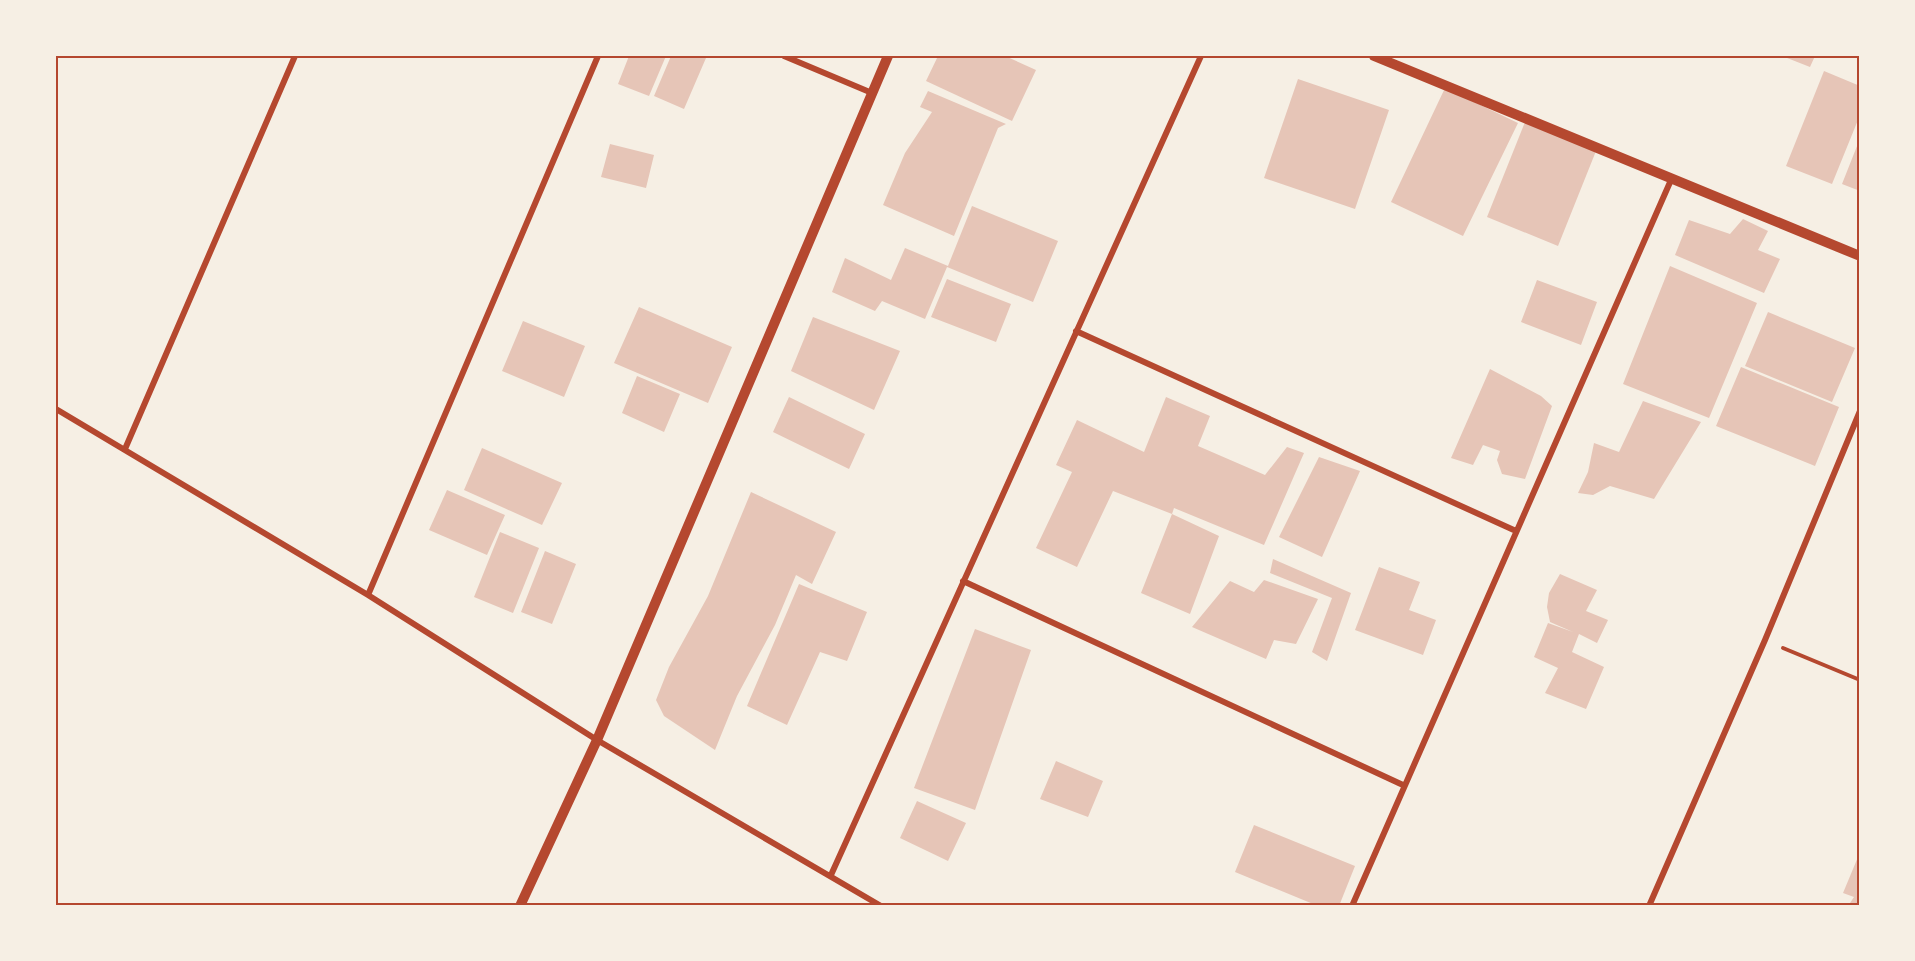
<svg xmlns="http://www.w3.org/2000/svg" width="1915" height="961" viewBox="0 0 1915 961" font-family="'Exo 2',sans-serif">
  <style>
    .building { fill: #e6c5b7 }
    .lines { fill: none; stroke-linecap: round; stroke-linejoin: round }
    .path { stroke: #b5482f; stroke-width: 4 }
    .minor { stroke: #b5482f; stroke-width: 6 }
    .tertiary { stroke: #b5482f; stroke-width: 10 }
    .neatline { fill: none; stroke: #b5482f; stroke-width: 2 }
  </style>
  <rect width="100%" height="100%" fill="#f6efe4"/>
  <path class="building" d="M 629,56 L 666,56 L 649,96 L 618,84 Z
    M 671,56 L 706,58 L 684,109 L 654,96 Z
    M 938,56 L 1005,56 L 1036,70 L 1012,121 L 926,81 Z
    M 1782,56 L 1815,56 L 1810,67 Z
    M 1824,71 L 1860,86 L 1860,115 L 1832,184 L 1786,166 Z
    M 1298,79 L 1389,110 L 1355,209 L 1264,178 Z
    M 1445,88 L 1518,123 L 1463,236 L 1391,202 Z
    M 928,91 L 1006,124 L 998,128 L 954,236 L 883,205 L 905,153 L 932,112 L 920,107 Z
    M 1525,122 L 1596,151 L 1558,246 L 1487,217 Z
    M 1859,141 L 1860,141 L 1860,191 L 1842,184 Z
    M 610,144 L 654,155 L 646,188 L 601,177 Z
    M 972,206 L 1058,241 L 1033,302 L 947,267 L 925,319 L 882,301 L 875,311 L 832,292 L 845,258 L 891,280 L 905,248 L 948,266 Z
    M 1743,219 L 1768,231 L 1758,250 L 1780,259 L 1764,293 L 1675,255 L 1689,220 L 1730,234 Z
    M 1670,266 L 1757,303 L 1709,418 L 1623,384 Z
    M 947,279 L 1011,304 L 996,342 L 931,317 Z
    M 1537,280 L 1597,302 L 1581,345 L 1521,322 Z
    M 639,307 L 732,347 L 708,403 L 614,363 Z
    M 1768,312 L 1855,348 L 1832,402 L 1745,366 Z
    M 813,317 L 900,351 L 874,410 L 791,371 Z
    M 523,321 L 585,346 L 564,397 L 502,371 Z
    M 1741,367 L 1839,407 L 1815,466 L 1716,426 Z
    M 1490,369 L 1541,396 L 1552,406 L 1525,479 L 1502,474 L 1497,460 L 1500,451 L 1483,445 L 1473,465 L 1451,458 Z
    M 637,376 L 680,394 L 664,432 L 622,413 Z
    M 789,397 L 865,434 L 849,469 L 773,432 Z
    M 1166,397 L 1210,416 L 1198,446 L 1265,475 L 1287,447 L 1304,453 L 1264,545 L 1174,508 L 1172,514 L 1219,536 L 1190,614 L 1141,593 L 1172,514 L 1113,491 L 1077,567 L 1036,548 L 1072,472 L 1056,465 L 1077,420 L 1144,452 Z
    M 1643,401 L 1701,422 L 1654,499 L 1610,486 L 1593,495 L 1578,493 L 1588,472 L 1594,443 L 1619,452 Z
    M 482,448 L 562,483 L 542,525 L 464,490 Z
    M 1319,457 L 1360,471 L 1322,557 L 1279,537 Z
    M 447,490 L 505,515 L 487,555 L 429,530 Z
    M 751,492 L 836,532 L 812,584 L 796,575 L 775,625 L 737,696 L 715,750 L 664,716 L 656,700 L 669,667 L 708,596 Z
    M 500,532 L 539,548 L 513,613 L 474,597 Z
    M 545,551 L 576,564 L 552,624 L 521,612 Z
    M 1273,559 L 1351,593 L 1327,661 L 1312,652 L 1332,598 L 1270,573 Z
    M 1379,567 L 1420,582 L 1409,610 L 1436,620 L 1423,655 L 1355,630 Z
    M 1560,574 L 1597,590 L 1586,611 L 1608,620 L 1597,643 L 1579,634 L 1572,652 L 1604,667 L 1586,709 L 1545,693 L 1558,668 L 1534,657 L 1548,623 L 1573,632 L 1550,622 L 1547,607 L 1549,593 Z
    M 1264,580 L 1318,599 L 1296,644 L 1274,640 L 1266,659 L 1192,627 L 1230,581 L 1254,592 Z
    M 799,584 L 867,612 L 847,661 L 820,652 L 787,725 L 747,706 Z
    M 975,629 L 1031,650 L 975,810 L 914,788 Z
    M 1056,761 L 1103,781 L 1088,817 L 1040,799 Z
    M 917,801 L 966,823 L 948,861 L 900,838 Z
    M 1254,825 L 1355,866 L 1339,906 L 1318,906 L 1235,872 Z
    M 1858,857 L 1860,906 L 1848,906 L 1854,897 L 1843,893 Z"/>
  <g class="lines">
    <path class="path" d="M 1783,648 L 1860,680"/>
    <path class="minor" d="M 784,56 L 872,93
      M 1076,331 L 1516,531
      M 56,409 L 368,595 L 597,740 L 881,906
      M 125,449 L 295,56
      M 963,581 L 1403,785
      M 368,595 L 598,56
      M 831,875 L 1201,56
      M 1352,906 L 1671,180
      M 1649,906 L 1765,640 L 1860,411"/>
    <path class="tertiary" d="M 1374,56 L 1860,256
      M 520,906 L 597,740 L 888,56"/>
  </g>
  <rect width="1915" height="961" fill="none" stroke="#f6efe4" stroke-width="114"/>
  <rect x="57" y="57" width="1801" height="847" class="neatline"/>
</svg>
